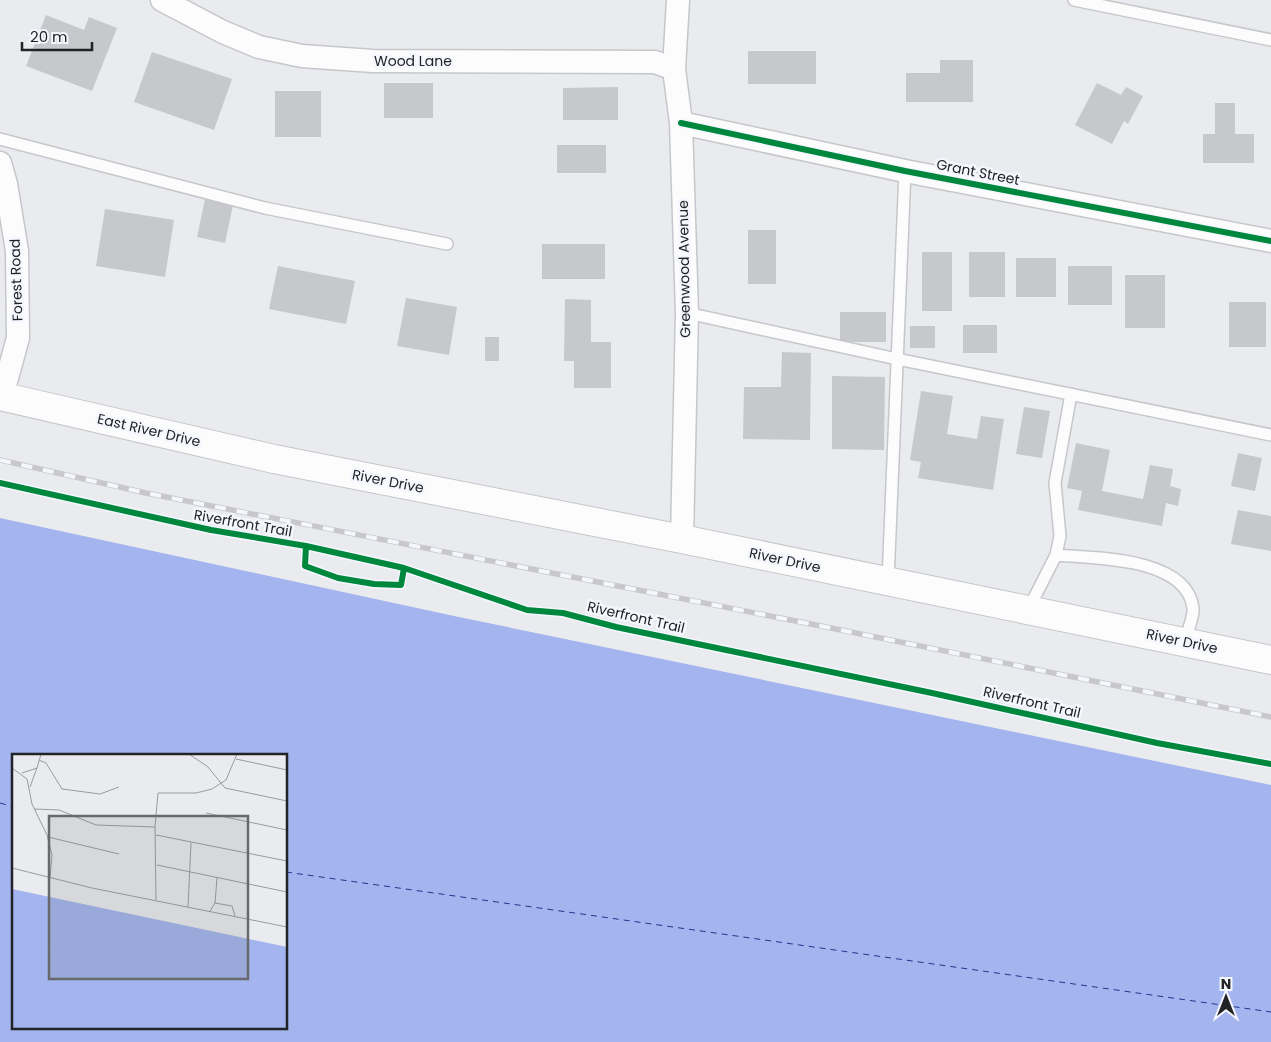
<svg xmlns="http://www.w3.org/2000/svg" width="1271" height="1042" viewBox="0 0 1271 1042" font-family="Poppins,sans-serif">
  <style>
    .water { fill: #a3b4ee; fill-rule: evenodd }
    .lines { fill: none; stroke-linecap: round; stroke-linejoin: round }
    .ferry { stroke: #25338d; stroke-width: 1; stroke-dasharray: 6 5; stroke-linecap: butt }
    .building { fill: #c7c8cc }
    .lane-casing { stroke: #c6c7ca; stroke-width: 14 }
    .street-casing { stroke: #c6c7ca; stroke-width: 25 }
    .primary-casing { stroke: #c6c7ca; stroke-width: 30 }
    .lane { stroke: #fcfcfd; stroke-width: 11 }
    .street { stroke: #fcfcfd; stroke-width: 22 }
    .primary { stroke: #fcfcfd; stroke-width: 28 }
    .rail-casing { stroke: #c8c8ca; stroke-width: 5.5 }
    .rail { stroke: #f5f7fe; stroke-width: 4; stroke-dasharray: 11; stroke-linecap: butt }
    .cycleway-casing { stroke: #f5f7fe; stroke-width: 9 }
    .cycleway { stroke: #00873e; stroke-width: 6 }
    .labels { text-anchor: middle; stroke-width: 5; stroke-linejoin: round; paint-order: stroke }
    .street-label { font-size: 14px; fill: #222326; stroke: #f5f7fe }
    .inset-river { fill: none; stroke: #a3b4ee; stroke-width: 2.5 }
    .inset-road { fill: none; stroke: #9a9b9f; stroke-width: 1 }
    .view { fill: #68696c; fill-opacity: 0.15; stroke: #68696c; stroke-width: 2.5 }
    .inset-edge { fill: none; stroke: #222326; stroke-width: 2.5 }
  </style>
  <rect width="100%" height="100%" fill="#eaebef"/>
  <path class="water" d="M 0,518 L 454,616 L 1271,785 L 1271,1042 L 0,1042 ZM 14,756 L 286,756 L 286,1028 L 14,1028 Z"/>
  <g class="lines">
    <path class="ferry" d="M 0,803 L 14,807
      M 286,872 L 1271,1012"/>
  </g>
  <path class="building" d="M 46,15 L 84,30 L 89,17 L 117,28 L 92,91 L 26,66 Z
    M 748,51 L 816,51 L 816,84 L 748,84 Z
    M 152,52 L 232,79 L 214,130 L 134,102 Z
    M 940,60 L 973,60 L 973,102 L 906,102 L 906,73 L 940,73 Z
    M 384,83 L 433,83 L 433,118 L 384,118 Z
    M 1097,83 L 1121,95 L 1126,87 L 1143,96 L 1128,124 L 1124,121 L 1112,144 L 1075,125 Z
    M 618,87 L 618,120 L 563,120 L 563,88 Z
    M 275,91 L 321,91 L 321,137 L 275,137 Z
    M 1215,103 L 1235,103 L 1235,134 L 1254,134 L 1254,163 L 1203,163 L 1203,134 L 1215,134 Z
    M 557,145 L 606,145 L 606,173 L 557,173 Z
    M 205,199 L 233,205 L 225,243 L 197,237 Z
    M 105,209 L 174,220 L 165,277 L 96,266 Z
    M 748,230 L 776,230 L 776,284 L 748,284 Z
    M 542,244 L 605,244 L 605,279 L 542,279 Z
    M 922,252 L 952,252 L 952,311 L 922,311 Z
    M 969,252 L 1005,252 L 1005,297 L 969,297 Z
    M 1016,258 L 1056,258 L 1056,297 L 1016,297 Z
    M 278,266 L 355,281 L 346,324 L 269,309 Z
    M 1068,266 L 1112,266 L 1112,305 L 1068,305 Z
    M 1125,275 L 1165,275 L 1165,328 L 1125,328 Z
    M 406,298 L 457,307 L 449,355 L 397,346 Z
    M 565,299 L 591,300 L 591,342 L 611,342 L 611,388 L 574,388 L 574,361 L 564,361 Z
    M 1229,302 L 1266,302 L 1266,347 L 1229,347 Z
    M 840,312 L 886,312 L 886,342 L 840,342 Z
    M 963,325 L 997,325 L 997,353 L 963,353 Z
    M 910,326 L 935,326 L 935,348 L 910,348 Z
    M 485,337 L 499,337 L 499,361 L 485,361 Z
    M 782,352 L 811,353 L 810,440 L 743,439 L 744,387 L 781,387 Z
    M 832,376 L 885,377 L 884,450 L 832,449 Z
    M 921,391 L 953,396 L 947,434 L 977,439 L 981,416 L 1004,419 L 993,490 L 918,478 L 921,462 L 910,460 Z
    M 1024,407 L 1050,411 L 1042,458 L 1016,454 Z
    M 1076,443 L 1110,450 L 1102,491 L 1143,499 L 1150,465 L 1173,469 L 1170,486 L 1181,489 L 1178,506 L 1166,503 L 1162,526 L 1078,510 L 1082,491 L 1067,488 Z
    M 1238,453 L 1262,458 L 1255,491 L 1231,486 Z
    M 1238,510 L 1271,516 L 1271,551 L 1231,544 Z"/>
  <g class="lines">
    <defs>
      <path id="lane" d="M 1074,0 L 1271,40
        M 0,139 L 265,208 L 447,244
        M 687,313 L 897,359 L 1271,435
        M 1056,555 C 1094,558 1187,557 1193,608 C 1194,616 1187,634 1184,642
        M 888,581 L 905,171
        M 1028,610 L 1056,555 L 1060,536 L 1055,483 L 1071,394"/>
      <path id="street" d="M 162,0 L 223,32 L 259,47 L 302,56 L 373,61 L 655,62 L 674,69
        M 678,0 L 674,69 L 681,123 L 687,313 L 682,539
        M 681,123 L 905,171 L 1271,241
        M 0,163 L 6,184 L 17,251 L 18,338 L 2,396"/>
      <path id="primary" d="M 0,396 L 274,459 L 682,539 L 1271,660"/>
    </defs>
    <use href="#lane" class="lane-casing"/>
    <use href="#street" class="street-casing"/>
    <use href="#primary" class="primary-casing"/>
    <use href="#lane" class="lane"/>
    <use href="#street" class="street"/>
    <use href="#primary" class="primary"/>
    <defs>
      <path id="rail" d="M 0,460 L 146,493 L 836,629 L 1271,717"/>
    </defs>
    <use href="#rail" class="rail-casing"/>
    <use href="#rail" class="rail"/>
    <defs>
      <path id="cycleway" d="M 681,123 L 905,171 L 1271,241
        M 0,483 L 211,530 L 306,546 L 404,568 L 527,610 L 563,613 L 616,627 L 932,693 L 1157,743 L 1271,764
        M 306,546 L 305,566 L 338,578 L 374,584 L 401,585 L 404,568"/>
    </defs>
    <use href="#cycleway" class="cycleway-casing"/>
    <use href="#cycleway" class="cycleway"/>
  </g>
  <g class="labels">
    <g class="street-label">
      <text x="413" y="66">Wood Lane</text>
      <text transform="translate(978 172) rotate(11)" y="5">Grant Street</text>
      <text transform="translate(684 269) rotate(-91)" y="5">Greenwood Avenue</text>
      <text transform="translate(16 280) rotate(-92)" y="5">Forest Road</text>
      <text transform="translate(149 430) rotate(13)" y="5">East River Drive</text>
      <text transform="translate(388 481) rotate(11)" y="5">River Drive</text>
      <text transform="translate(243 523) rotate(10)" y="5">Riverfront Trail</text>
      <text transform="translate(785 560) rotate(12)" y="5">River Drive</text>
      <text transform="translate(636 617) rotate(13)" y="5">Riverfront Trail</text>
      <text transform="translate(1182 641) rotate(12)" y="5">River Drive</text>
      <text transform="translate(1032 702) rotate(13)" y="5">Riverfront Trail</text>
    </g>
  </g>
  <g transform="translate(12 754)">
    <rect width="275" height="275" fill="#eaebef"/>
    <path d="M 0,135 L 275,193 L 275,275 L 0,275 Z" fill="#a3b4ee"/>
    <path class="inset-river" d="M 0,178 L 73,197 L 275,226M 0,266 L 30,275"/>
    <path class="inset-road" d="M 177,0 L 196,13 L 213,34 L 275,47M 224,5 L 275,16M 27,6 L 34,9 L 50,35 L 88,40 L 107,33M 0,14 L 15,25 L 20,50 L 35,81 L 40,101 L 38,124M 10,19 L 25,14 L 29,0M 18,33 L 25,14M 22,55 L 47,56 L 84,71 L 143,73M 194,59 L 275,76M 144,81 L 275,107M 36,83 L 107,100M 145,111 L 275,138M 0,114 L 80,134 L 275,173M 144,146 L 143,73 L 146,39 L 184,39 L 200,35 L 214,26 L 225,0M 203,149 L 220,152 L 223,162M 176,153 L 179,89M 198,157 L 203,149 L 205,124"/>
    <path class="view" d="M 37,62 L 236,62 L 236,225 L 37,225 Z"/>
    <rect width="275" height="275" class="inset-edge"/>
  </g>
  <g transform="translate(1226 997)" stroke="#f5f7fe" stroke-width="4" paint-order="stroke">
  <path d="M0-4L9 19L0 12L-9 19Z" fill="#222326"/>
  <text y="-8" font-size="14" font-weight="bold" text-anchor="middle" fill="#222326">N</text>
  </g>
  <path d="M22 42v8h70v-8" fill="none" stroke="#222326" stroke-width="2.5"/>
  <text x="30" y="42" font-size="15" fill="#222326" stroke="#f5f7fe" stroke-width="4" paint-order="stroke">20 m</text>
</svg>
